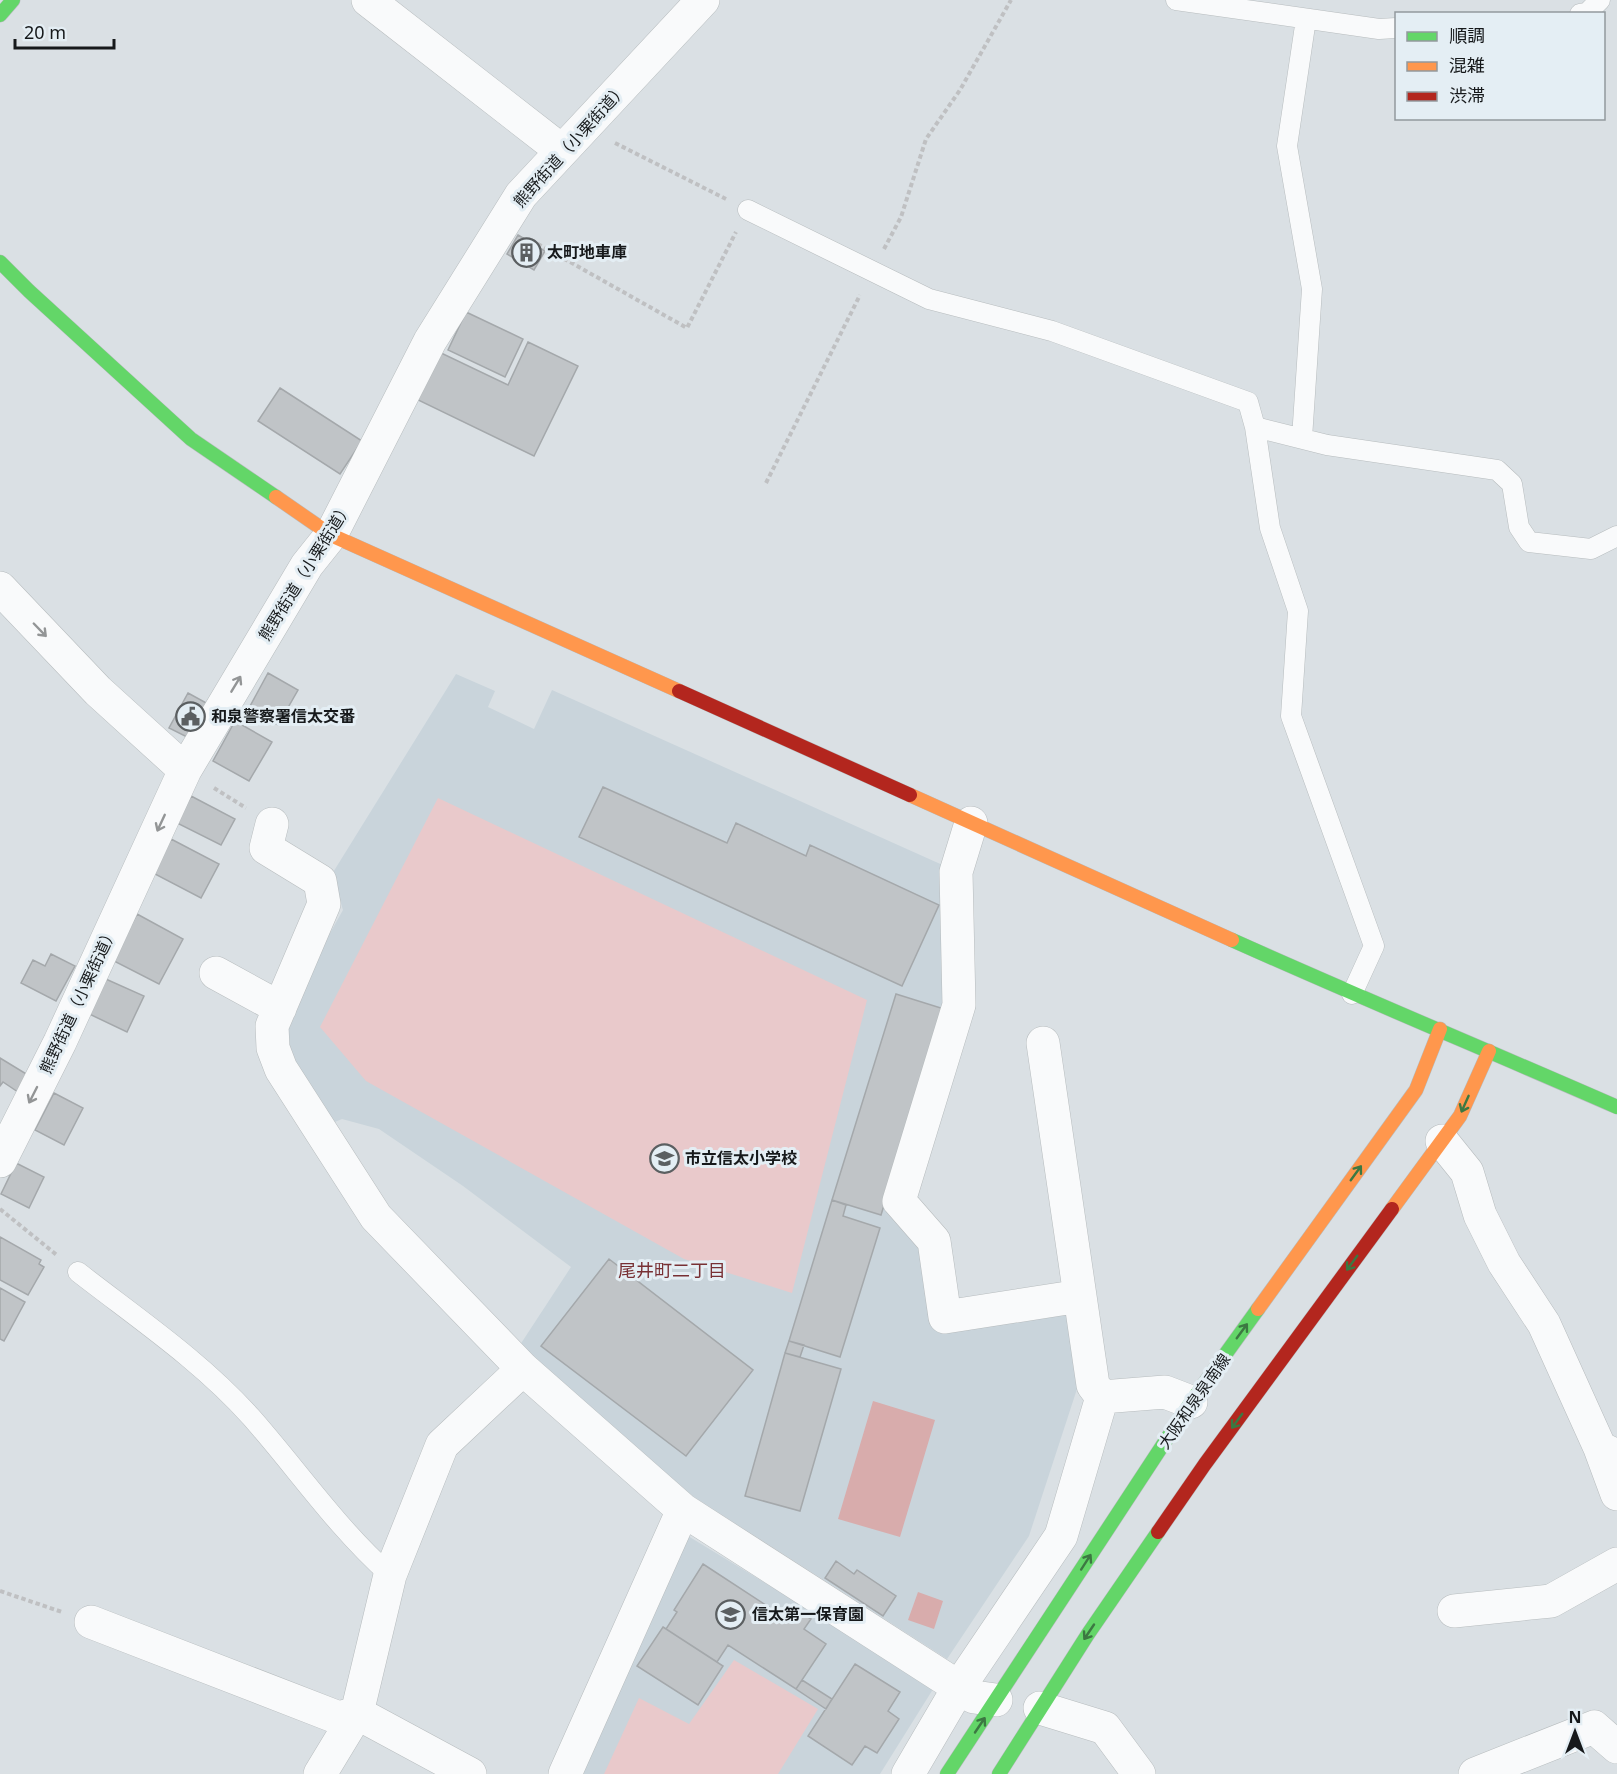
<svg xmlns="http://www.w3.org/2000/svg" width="1617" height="1774" viewBox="0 0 1617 1774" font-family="'Noto Sans','Noto Sans JP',sans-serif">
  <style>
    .built { fill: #c9d4db }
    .green { fill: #e9c9cb }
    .water { fill: #d8acac }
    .building { fill: #c0c4c7; stroke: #a4a8ab; stroke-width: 1.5 }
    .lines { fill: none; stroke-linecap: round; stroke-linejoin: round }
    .lane-casing { stroke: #b7bcbe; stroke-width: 21 }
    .street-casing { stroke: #b7bcbe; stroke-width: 34 }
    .fast-casing { stroke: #b7bcbe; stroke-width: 15 }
    .slow-casing { stroke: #b7bcbe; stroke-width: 15 }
    .jam-casing { stroke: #b7bcbe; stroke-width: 15 }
    .path { stroke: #bfc0c2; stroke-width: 4; stroke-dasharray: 4.5 3; stroke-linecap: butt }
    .lane { stroke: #f9fafb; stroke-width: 20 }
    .street { stroke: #f9fafb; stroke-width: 33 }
    .fast { stroke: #63d668; stroke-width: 14 }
    .slow { stroke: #ff974d; stroke-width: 14 }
    .jam { stroke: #b3261e; stroke-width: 14 }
    .oneway { stroke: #939596 }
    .oneway2 { stroke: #3c7842 }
    .labels { text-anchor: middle; stroke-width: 6; stroke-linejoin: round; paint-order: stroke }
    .street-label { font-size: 16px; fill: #16191b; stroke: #e4eef4 }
    .poi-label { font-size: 16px; font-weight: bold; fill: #16191b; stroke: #e4eef4; text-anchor: start }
    .neighbourhood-label { font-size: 18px; fill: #783034; stroke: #e4eef4 }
  </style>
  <rect width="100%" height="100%" fill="#dae0e4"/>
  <path class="built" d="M 456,674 L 495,691 L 488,707 L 534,729 L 552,690 L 947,867 L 951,1003 L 893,1205 L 926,1248 L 939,1325 L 1070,1306 L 1077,1389 L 1029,1536 L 947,1659 L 694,1497 L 518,1348 L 571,1267 L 463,1186 L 379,1129 L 342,1119 L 330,1124 L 287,1058 L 285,1028 L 293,999 L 343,910 L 332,874 Z
    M 688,1536 L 935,1686 L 880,1774 L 577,1774 Z"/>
  <path class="green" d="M 438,798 L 867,1000 L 792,1293 L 684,1259 L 366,1081 L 320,1027 Z
    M 734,1660 L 818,1709 L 778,1774 L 604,1774 L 639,1698 L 689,1724 Z"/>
  <path class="water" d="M 873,1401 L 935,1420 L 900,1537 L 838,1519 Z
    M 918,1592 L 943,1601 L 934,1629 L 908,1620 Z"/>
  <path class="building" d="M 518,235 L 545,251 L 534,270 L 507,254 Z
    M 466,312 L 523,339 L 505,377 L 448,350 Z
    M 528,342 L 578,366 L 534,456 L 414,398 L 437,351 L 508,385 Z
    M 280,388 L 362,441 L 340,474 L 258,421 Z
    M 268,673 L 298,690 L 278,725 L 249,708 Z
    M 188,693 L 210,705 L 191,739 L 169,728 Z
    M 235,721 L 272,742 L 249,781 L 213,761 Z
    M 603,787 L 727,843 L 736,823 L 806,856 L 810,845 L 939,905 L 902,986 L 579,837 Z
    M 191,796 L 235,819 L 221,845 L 177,823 Z
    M 171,839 L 219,864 L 201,898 L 153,873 Z
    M 137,914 L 183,939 L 159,984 L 112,960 Z
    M 51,954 L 75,966 L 56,1001 L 21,983 L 33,960 L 45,966 Z
    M 99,976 L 144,996 L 127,1032 L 83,1011 Z
    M 896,994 L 944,1009 L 881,1215 L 832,1200 Z
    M 0,1058 L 28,1075 L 18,1092 L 3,1082 L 0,1086 Z
    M 54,1093 L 83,1108 L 64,1145 L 35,1130 Z
    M 16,1163 L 44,1177 L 29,1208 L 1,1194 Z
    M 832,1200 L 846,1205 L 843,1216 L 880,1228 L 840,1357 L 789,1341 Z
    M 0,1237 L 41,1260 L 39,1264 L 44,1267 L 28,1295 L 0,1280 Z
    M 609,1259 L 753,1370 L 686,1456 L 541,1346 Z
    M 0,1288 L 25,1302 L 4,1341 L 0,1339 Z
    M 789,1341 L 804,1345 L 800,1357 L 785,1353 Z
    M 785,1353 L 841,1369 L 800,1511 L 745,1496 Z
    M 836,1561 L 854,1574 L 857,1570 L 896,1596 L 883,1616 L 825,1578 Z
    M 703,1564 L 781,1615 L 788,1604 L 811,1619 L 804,1629 L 826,1644 L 796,1689 L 728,1645 L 717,1662 L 666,1629 L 677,1612 L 674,1610 Z
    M 663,1627 L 723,1666 L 698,1705 L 637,1666 Z
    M 855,1664 L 900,1692 L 888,1711 L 899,1719 L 877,1753 L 865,1746 L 852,1765 L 808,1736 Z
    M 802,1680 L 832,1699 L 826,1709 L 796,1689 Z"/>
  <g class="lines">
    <defs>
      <path id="lane" d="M 1176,0 L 1379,29 L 1396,28
        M 1580,14 L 1587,13 L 1600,0
        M 748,210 L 929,299 L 1052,331 L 1248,402 L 1255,427 L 1270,528 L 1298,611 L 1291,716 L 1374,946 L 1352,994
        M 1255,427 L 1327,445 L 1497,470 L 1512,484 L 1519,527 L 1529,542 L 1591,549 L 1617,536
        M 1302,438 L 1312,289 L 1287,146 L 1306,19
        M 78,1272 C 137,1318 201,1361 251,1417 C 297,1469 337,1528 390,1575"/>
      <path id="street" d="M 368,0 L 562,151
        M 0,588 L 98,691 L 185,770
        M 971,823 L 956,872 L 959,1005 L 899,1201 L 934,1241 L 945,1317 L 1080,1296
        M 272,824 L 266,848 L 320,881 L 324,904 L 272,1026 L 273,1048 L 281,1069 L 376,1217 L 523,1369 L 683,1510 L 974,1697 L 996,1700
        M 216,973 L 280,1008
        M 1043,1043 L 1093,1385 L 1102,1397
        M 1442,1141 L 1467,1172 L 1480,1215 L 1504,1263 L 1544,1324 L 1600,1448 L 1617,1456
        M 0,1161 L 60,1042 L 185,770 L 307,565 L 331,535 L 430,341 L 521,195 L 703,0
        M 1600,1448 L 1617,1494
        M 1454,1611 L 1551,1601 L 1617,1564
        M 91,1622 L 339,1718 L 357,1713 L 470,1774
        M 1040,1708 L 1105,1728 L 1139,1774
        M 320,1774 L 357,1713 L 390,1575 L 442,1445 L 523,1369
        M 565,1774 L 683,1510
        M 908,1774 L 959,1687 L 1061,1536 L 1102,1397 L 1165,1392 L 1191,1402
        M 1475,1774 L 1594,1727 L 1617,1747"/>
      <path id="fast" d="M 0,15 L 13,0
        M 0,262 L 29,291 L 191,439 L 276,497
        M 1232,940 C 1359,997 1489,1051 1617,1107
        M 947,1774 L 1191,1402 L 1258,1309
        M 999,1774 L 1088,1634 L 1158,1532"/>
      <path id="slow" d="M 276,497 L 331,535 L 679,691
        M 910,795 L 1232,940
        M 1392,1209 L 1460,1116 L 1489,1051
        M 1258,1309 L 1416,1090 L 1440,1029"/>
      <path id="jam" d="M 679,691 L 910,795
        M 1158,1532 L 1205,1464 L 1392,1209"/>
    </defs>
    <use href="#lane" class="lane-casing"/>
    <use href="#street" class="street-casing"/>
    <use href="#fast" class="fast-casing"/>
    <use href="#slow" class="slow-casing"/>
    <use href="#jam" class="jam-casing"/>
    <path class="path" d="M 615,143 L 726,199
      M 531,240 L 687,328 L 736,232
      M 884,249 L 901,217 L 926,139 L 960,90 L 1011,0
      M 766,483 L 860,295
      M 214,788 L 246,808
      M 0,1209 L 58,1256
      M 0,1591 L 62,1612"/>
    <use href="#lane" class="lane"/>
    <use href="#street" class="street"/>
    <use href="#fast" class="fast"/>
    <use href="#slow" class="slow"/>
    <use href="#jam" class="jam"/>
  </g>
  <defs><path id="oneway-shaft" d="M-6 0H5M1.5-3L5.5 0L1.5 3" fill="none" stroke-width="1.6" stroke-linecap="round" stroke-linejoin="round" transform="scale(1.5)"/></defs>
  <g class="oneway">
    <use href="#oneway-shaft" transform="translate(40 630) rotate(46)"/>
    <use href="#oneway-shaft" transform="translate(236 684) rotate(-59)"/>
    <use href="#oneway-shaft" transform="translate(161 823) rotate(115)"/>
    <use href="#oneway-shaft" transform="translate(33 1095) rotate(117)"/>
  </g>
  <g class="oneway2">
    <use href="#oneway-shaft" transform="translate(1465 1104) rotate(114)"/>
    <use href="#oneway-shaft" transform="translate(1356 1173) rotate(-54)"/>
    <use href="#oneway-shaft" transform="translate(1352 1263) rotate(126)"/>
    <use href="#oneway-shaft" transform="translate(1242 1331) rotate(-54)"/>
    <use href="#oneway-shaft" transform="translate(1237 1421) rotate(126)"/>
    <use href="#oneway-shaft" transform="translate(1086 1562) rotate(-57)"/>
    <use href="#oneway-shaft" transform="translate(1089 1632) rotate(124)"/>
    <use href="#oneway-shaft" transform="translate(980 1725) rotate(-56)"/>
  </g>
  <defs>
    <symbol id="building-ring" viewBox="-11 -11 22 22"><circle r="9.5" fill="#e4eef4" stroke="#5b5f61" stroke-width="1.5"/><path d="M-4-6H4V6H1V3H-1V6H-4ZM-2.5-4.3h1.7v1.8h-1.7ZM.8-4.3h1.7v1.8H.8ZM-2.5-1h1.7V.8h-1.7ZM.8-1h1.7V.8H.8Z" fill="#5b5f61"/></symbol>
    <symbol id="civic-ring" viewBox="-11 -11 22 22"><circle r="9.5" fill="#e4eef4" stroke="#5b5f61" stroke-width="1.5"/><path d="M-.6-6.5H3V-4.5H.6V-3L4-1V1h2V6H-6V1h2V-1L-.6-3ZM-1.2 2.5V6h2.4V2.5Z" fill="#5b5f61"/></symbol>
    <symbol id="school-ring" viewBox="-11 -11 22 22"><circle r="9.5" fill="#e4eef4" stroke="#5b5f61" stroke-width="1.5"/><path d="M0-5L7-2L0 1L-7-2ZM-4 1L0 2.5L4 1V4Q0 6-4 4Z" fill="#5b5f61"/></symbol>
  </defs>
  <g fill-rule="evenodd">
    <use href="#building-ring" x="510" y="236" width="33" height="33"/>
    <use href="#civic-ring" x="174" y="700" width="33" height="33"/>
    <use href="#school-ring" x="648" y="1142" width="33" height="33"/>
    <use href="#school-ring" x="714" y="1598" width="33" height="33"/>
  </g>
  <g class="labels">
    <g class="street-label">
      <text transform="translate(570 145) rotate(-48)" y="6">熊野街道（小栗街道）</text>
      <text transform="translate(305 571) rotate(-58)" y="6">熊野街道（小栗街道）</text>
      <text transform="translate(78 1000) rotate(-65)" y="6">熊野街道（小栗街道）</text>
      <text transform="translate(1194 1401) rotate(-55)" y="6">大阪和泉泉南線</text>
    </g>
    <g class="poi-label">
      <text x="547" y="258">太町地車庫</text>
      <text x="211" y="722">和泉警察署信太交番</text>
      <text x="685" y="1164">市立信太小学校</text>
      <text x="752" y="1620">信太第一保育園</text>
    </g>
    <g class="neighbourhood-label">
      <text x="672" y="1277">尾井町二丁目</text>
    </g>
  </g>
  <rect x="1395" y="12" width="210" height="108" fill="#e4eef4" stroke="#92999d" stroke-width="1.5"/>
  <rect x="1407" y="32" width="30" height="9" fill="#63d668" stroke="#92999d" stroke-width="1.5"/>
  <text x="1449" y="42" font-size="18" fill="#16191b">順調</text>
  <rect x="1407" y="62" width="30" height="9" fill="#ff974d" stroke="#92999d" stroke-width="1.5"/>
  <text x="1449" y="72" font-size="18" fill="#16191b">混雑</text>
  <rect x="1407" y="92" width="30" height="9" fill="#b3261e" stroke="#92999d" stroke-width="1.5"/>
  <text x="1449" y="102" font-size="18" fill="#16191b">渋滞</text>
  <g transform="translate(1575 1732)" stroke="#e4eef4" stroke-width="4.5" paint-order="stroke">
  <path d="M0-4.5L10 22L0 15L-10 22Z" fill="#16191b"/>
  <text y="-9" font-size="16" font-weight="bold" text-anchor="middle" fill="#16191b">N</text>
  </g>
  <path d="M15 39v9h99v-9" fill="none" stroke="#16191b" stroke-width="3"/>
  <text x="24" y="39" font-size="18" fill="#16191b" stroke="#e4eef4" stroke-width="4.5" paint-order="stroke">20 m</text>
</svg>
